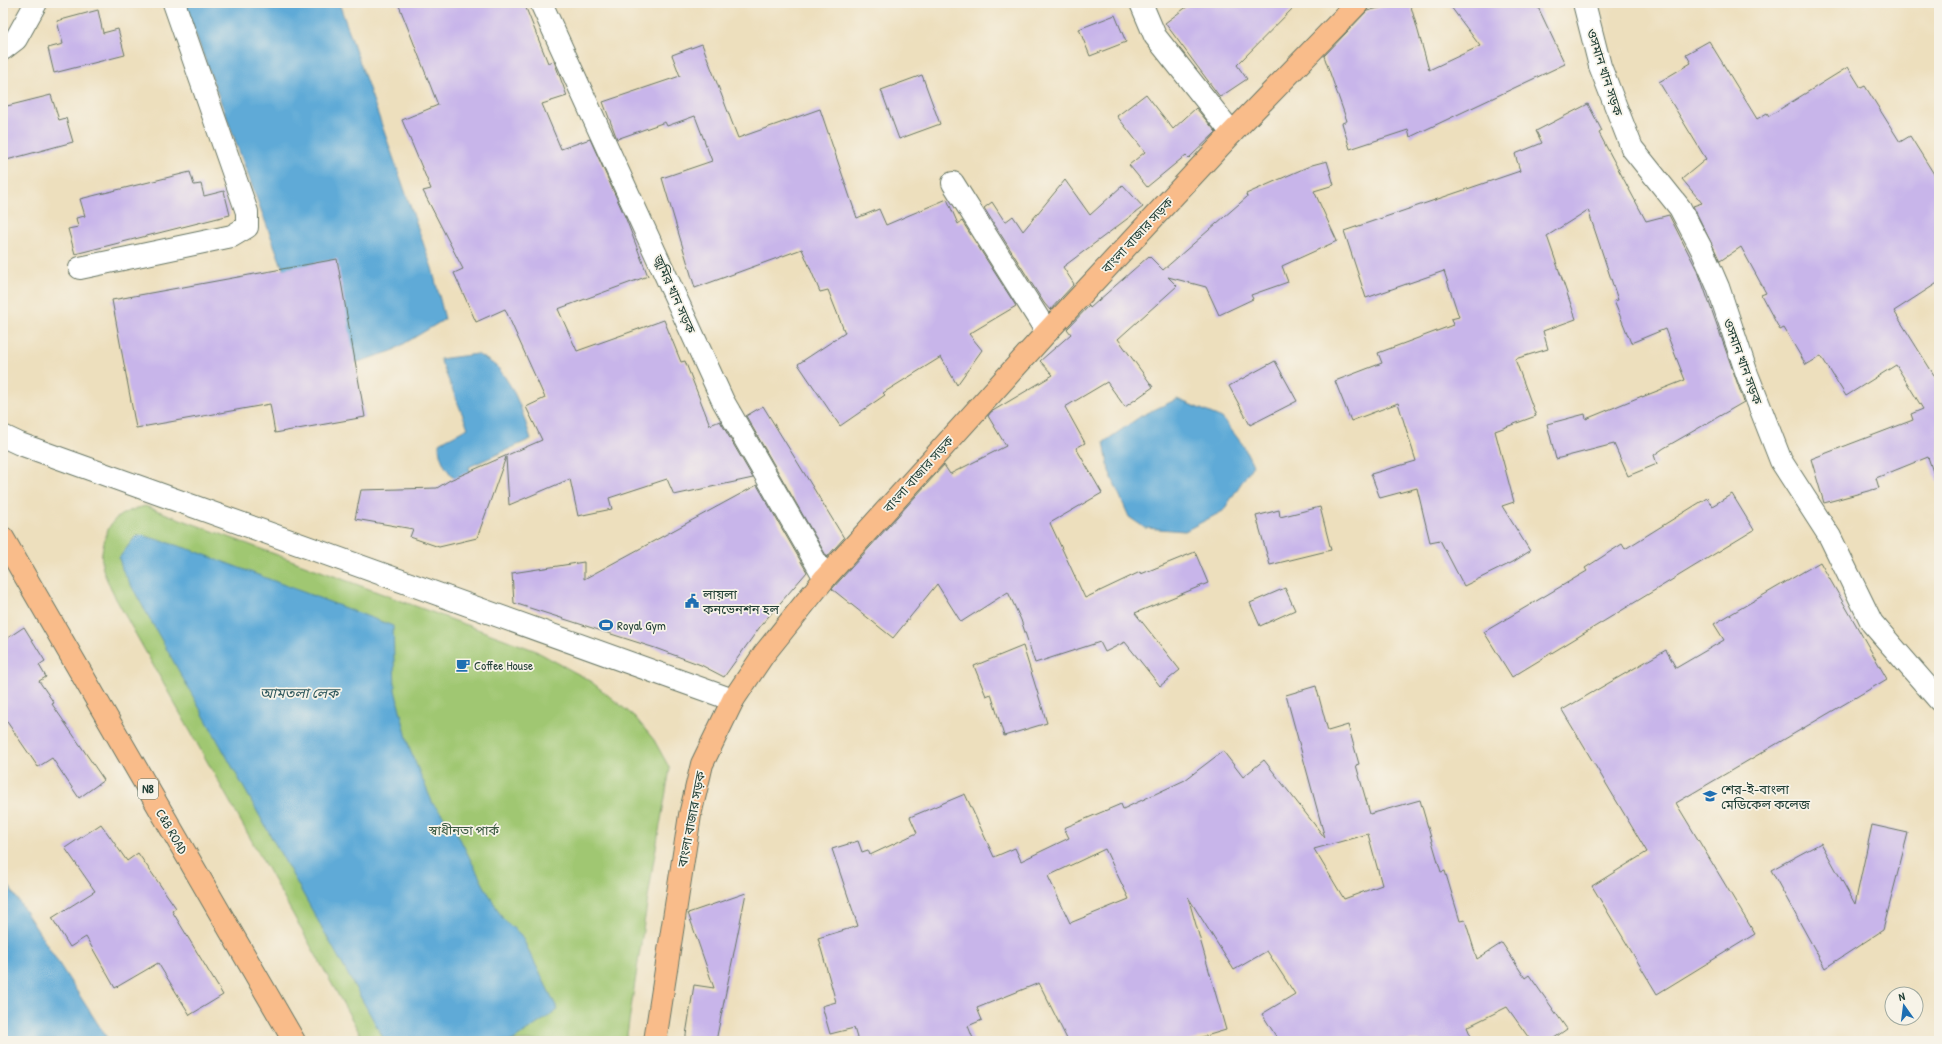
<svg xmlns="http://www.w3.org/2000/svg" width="1942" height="1044" viewBox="0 0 1942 1044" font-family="'Patrick Hand','Noto Sans Bengali',sans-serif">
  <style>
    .green { fill: #a0c772; stroke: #608253 }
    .water { fill: #5eaad7; stroke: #3e7486 }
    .building { fill: #c8b5ea; fill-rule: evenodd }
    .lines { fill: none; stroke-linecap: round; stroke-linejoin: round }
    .minor-casing { stroke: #677664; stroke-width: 24 }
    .tertiary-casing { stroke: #677664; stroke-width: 24 }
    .primary-casing { stroke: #677664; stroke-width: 24 }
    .trunk-casing { stroke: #677664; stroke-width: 24 }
    .minor { stroke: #fff; stroke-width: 22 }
    .tertiary { stroke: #fff; stroke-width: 22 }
    .primary { stroke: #f9bc8a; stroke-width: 22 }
    .trunk { stroke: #f9bc8a; stroke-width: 22 }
    .labels { text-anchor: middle; stroke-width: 3.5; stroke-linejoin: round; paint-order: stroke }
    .shield { fill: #f7f3e8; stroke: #60746a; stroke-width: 1 }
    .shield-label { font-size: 12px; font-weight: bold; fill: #1f3d34 }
    .street-label { font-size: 13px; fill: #1f3d34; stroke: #f7f3e8 }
    .poi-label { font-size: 13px; fill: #1f3d34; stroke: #f7f3e8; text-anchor: start }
    .park-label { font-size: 13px; fill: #395940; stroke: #f7f3e8 }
    .water-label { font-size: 14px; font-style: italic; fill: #2f585d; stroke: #f7f3e8 }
  </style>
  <rect width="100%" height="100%" fill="#f7f3e8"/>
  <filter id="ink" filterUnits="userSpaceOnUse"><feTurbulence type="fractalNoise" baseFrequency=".025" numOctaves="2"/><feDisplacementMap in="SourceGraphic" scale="8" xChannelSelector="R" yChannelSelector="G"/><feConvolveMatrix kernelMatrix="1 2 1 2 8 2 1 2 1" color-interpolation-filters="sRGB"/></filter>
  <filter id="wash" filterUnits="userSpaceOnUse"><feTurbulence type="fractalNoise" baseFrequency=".012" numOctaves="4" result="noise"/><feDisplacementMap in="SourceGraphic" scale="16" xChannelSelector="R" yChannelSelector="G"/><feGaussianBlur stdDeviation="0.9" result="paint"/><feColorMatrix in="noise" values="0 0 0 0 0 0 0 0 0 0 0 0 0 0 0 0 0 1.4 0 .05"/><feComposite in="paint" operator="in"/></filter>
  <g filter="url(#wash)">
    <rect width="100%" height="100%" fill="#eddfbd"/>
    <path class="green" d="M 145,506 L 534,650 L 589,680 L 635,717 L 654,740 L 670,769 L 653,865 L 626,1041 L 364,1041 L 116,599 C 112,589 103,575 102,564 C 101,557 102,549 104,542 C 110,516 122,513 145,506 Z"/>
    <path class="water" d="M 184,3 L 339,3 L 432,268 L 445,319 L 392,351 L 355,363 L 283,269 Z
      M 477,354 C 484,358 493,363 498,368 C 516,389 523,414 531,439 L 469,467 L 477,496 C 458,484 438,467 439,443 L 468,428 L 440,359 Z
      M 1177,399 L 1222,418 L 1243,445 L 1253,465 L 1223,511 L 1185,531 L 1145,528 L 1129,517 L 1109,471 L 1104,442 L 1141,416 Z
      M 142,535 L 192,550 L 393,626 L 395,690 L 410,750 L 433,804 L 455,829 L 483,884 L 503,919 L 521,935 L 558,1010 L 512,1041 L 385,1041 L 122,569 L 119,558 L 135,537 Z
      M 3,877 L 109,1041 L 3,1041 Z"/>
    <g id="blocks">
      <path class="building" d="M 398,3 L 524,3 L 548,63 L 554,61 L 567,96 L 542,104 L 561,149 L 590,139 L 626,219 L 648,276 L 558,309 L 577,351 L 664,320 L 681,362 L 685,361 L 710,425 L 720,421 L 753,478 L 674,495 L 667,479 L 609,498 L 612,509 L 578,516 L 570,479 L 509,505 L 506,457 L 477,538 L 439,547 L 410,537 L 413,529 L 355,519 L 361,490 L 437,488 L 450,480 L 542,440 L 526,407 L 545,398 L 505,309 L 476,322 L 454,273 L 463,269 L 423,191 L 431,189 L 402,120 L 438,105 Z
        M 1192,3 L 1298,3 L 1237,65 L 1247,79 L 1220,97 L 1165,23 Z
        M 1398,3 L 1410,3 L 1429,70 L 1480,46 L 1448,3 L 1536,3 L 1565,64 L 1410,137 L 1408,130 L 1350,149 L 1342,123 L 1347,121 L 1324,56 L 1367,11 Z
        M 98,10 L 103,33 L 118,29 L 125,55 L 54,73 L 48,48 L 63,44 L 57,21 Z
        M 1115,15 L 1126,42 L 1090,56 L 1079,29 Z
        M 1709,41 L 1757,119 L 1767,113 L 1769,116 L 1848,67 L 1861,88 L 1865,86 L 1900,142 L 1910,136 L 1939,182 L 1939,282 L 1894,311 L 1939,383 L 1939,481 L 1936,481 L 1928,457 L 1876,478 L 1879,488 L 1824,503 L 1811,459 L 1913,420 L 1911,414 L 1923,409 L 1896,365 L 1846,396 L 1821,356 L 1806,365 L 1784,328 L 1780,330 L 1761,295 L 1766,293 L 1741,247 L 1720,261 L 1693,206 L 1702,203 L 1682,179 L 1706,159 L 1659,82 L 1691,63 L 1686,54 Z
        M 702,44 L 738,138 L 820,109 L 857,218 L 879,209 L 886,225 L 947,199 L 958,224 L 962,221 L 1016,306 L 969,334 L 982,350 L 957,385 L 941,357 L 883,393 L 885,395 L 840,426 L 798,364 L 845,333 L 828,290 L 820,292 L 802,249 L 695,288 L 662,178 L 712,161 L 695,116 L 667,126 L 665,122 L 617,139 L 603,102 L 680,76 L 672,55 Z
        M 922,75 L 940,124 L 899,139 L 881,90 Z
        M 1146,94 L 1173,129 L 1196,108 L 1216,132 L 1189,158 L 1186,155 L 1147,187 L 1129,165 L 1145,152 L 1117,116 Z
        M 51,95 L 59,120 L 66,118 L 73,142 L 3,161 L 3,107 Z
        M 1588,104 L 1602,131 L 1599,133 L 1646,221 L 1669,215 L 1699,274 L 1744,402 L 1664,448 L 1654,455 L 1657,464 L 1628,476 L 1614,444 L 1556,459 L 1547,424 L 1585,414 L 1586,419 L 1642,396 L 1642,397 L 1685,380 L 1665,329 L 1631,343 L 1614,301 L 1618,300 L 1588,210 L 1547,236 L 1576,319 L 1543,331 L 1548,349 L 1515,359 L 1536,416 L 1495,431 L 1514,502 L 1502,506 L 1530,551 L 1513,562 L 1464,586 L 1440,540 L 1430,542 L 1417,488 L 1380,498 L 1371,474 L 1416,461 L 1398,403 L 1351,421 L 1335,381 L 1382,363 L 1378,353 L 1453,325 L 1451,319 L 1459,317 L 1444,271 L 1366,298 L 1344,231 L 1520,171 L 1515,154 L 1542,143 L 1536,131 Z
        M 1327,161 L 1334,185 L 1314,191 L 1337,241 L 1282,266 L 1288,282 L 1251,295 L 1253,299 L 1219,315 L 1206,287 L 1168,277 L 1177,286 L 1118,339 L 1153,387 L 1125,407 L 1107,382 L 1065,407 L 1085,443 L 1076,448 L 1102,493 L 1050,523 L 1085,598 L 1140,572 L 1141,574 L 1195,552 L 1208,583 L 1135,613 L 1180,670 L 1160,686 L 1125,642 L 1105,652 L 1100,642 L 1035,663 L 1021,620 L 1008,592 L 961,622 L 937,584 L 893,638 L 832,589 L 944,465 L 950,474 L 1006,446 L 988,416 L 991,412 L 1053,375 L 1040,361 L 1071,334 L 1067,329 L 1089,306 L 1090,308 L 1149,256 L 1163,270 L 1247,197 L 1246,194 L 1312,165 Z
        M 190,172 L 194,185 L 201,184 L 204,196 L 224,191 L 230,215 L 75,254 L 68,229 L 78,227 L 76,218 L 85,216 L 80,199 Z
        M 1065,180 L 1090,215 L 1123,185 L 1143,207 L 1063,267 L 1074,284 L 1050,310 L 1044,303 L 984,208 L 992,202 L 1005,222 L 1013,216 L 1023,231 Z
        M 337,259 L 365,417 L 275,433 L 270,404 L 136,428 L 112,300 Z
        M 1275,361 L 1297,401 L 1250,425 L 1229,386 Z
        M 763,406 L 844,538 L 827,557 L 746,416 Z
        M 757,485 L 807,572 L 762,624 L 724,677 L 701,665 L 655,648 L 514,603 L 512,573 L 584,562 L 584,579 Z
        M 1732,494 L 1754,530 L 1512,677 L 1484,632 L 1587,571 L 1585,568 L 1622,544 L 1625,549 L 1707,498 L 1712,506 Z
        M 1320,507 L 1331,550 L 1270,565 L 1256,516 L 1279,510 L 1280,517 Z
        M 1820,562 L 1887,679 L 1676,803 L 1755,934 L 1657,994 L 1592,886 L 1647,852 L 1562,710 L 1666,650 L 1676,668 L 1724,640 L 1714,624 Z
        M 1285,588 L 1295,610 L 1260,626 L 1250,603 Z
        M 24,627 L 45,661 L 39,665 L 46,677 L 39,681 L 54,703 L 52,704 L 104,780 L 79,798 L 52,758 L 38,767 L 3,716 L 3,641 Z
        M 1023,646 L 1047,723 L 1004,736 L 991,694 L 986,696 L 974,666 Z
        M 1316,686 L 1328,731 L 1348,725 L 1359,764 L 1356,765 L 1370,814 L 1420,800 L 1441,872 L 1445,871 L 1460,921 L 1465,920 L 1477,959 L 1502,943 L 1525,978 L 1529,975 L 1567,1029 L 1550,1041 L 1531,1041 L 1507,1007 L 1467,1027 L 1473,1041 L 1279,1041 L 1262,1014 L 1295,994 L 1267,951 L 1234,970 L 1188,897 L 1226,1030 L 1189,1041 L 1068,1041 L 1039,983 L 977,1008 L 982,1020 L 968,1026 L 974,1041 L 858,1041 L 854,1028 L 830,1034 L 822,1006 L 836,1002 L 818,938 L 858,926 L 832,849 L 858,841 L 862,852 L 868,850 L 870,855 L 917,833 L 910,817 L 965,794 L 994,857 L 1015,848 L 1021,861 L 1069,838 L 1064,828 L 1121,804 L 1123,809 L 1185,780 L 1223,751 L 1243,777 L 1264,760 L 1325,838 L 1286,695 ZM 1368,834 L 1382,885 L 1344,899 L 1314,849 ZM 1105,849 L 1129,899 L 1070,923 L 1048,876 Z
        M 101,824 L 127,861 L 138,853 L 176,908 L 172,911 L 223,995 L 190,1015 L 158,963 L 115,988 L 86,937 L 70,947 L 52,918 L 95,891 L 65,848 Z
        M 1872,825 L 1908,833 L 1883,930 L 1825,968 L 1771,870 L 1821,843 L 1855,904 Z
        M 746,893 L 716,1041 L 685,1041 L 694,985 L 714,988 L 688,913 Z"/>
    </g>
  </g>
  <g filter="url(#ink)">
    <use href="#blocks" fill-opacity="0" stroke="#677664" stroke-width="1"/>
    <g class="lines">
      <defs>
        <path id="minor" d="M 541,3 L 723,401 L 825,578
          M 1141,3 L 1155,36 L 1232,133
          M 1584,3 L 1600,66 L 1632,148 L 1680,208 L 1702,250 L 1718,287 L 1747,374 L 1781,461 L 1830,537 L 1872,623 L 1939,700
          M 3,49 L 16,39 L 36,3
          M 953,183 L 1047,332
          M 80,268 L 232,236 L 247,227 L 247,212 L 174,3"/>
        <path id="tertiary" d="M 3,436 L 20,444 L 733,700"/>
        <path id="primary" d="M 655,1041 L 690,815 L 702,764 L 733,700 L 764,654 L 825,578 L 1047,332 L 1232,133 L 1358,3"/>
        <path id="trunk" d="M 3,538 L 294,1041"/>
      </defs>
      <use href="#minor" class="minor-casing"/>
      <use href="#tertiary" class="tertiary-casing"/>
      <use href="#primary" class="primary-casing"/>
      <use href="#trunk" class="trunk-casing"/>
      <use href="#minor" class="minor"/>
      <use href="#tertiary" class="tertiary"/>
      <use href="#primary" class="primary"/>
      <use href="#trunk" class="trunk"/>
    </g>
  </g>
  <defs>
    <symbol id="civic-bare" viewBox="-9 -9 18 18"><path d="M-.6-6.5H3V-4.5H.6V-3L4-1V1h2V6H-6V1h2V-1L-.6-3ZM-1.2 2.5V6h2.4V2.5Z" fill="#1f6fb2" stroke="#f7f3e8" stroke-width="2.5" paint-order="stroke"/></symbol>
    <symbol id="stadium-bare" viewBox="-9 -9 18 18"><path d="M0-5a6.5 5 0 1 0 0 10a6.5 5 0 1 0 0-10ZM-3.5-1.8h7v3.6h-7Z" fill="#1f6fb2" stroke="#f7f3e8" stroke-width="2.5" paint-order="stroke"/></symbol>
    <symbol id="cafe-bare" viewBox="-9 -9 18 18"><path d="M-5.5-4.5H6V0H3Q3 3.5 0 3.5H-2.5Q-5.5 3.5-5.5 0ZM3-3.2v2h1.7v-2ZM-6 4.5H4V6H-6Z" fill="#1f6fb2" stroke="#f7f3e8" stroke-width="2.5" paint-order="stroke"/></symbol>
    <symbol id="university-bare" viewBox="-9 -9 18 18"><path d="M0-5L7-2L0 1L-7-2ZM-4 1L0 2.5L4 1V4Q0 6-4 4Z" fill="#1f6fb2" stroke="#f7f3e8" stroke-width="2.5" paint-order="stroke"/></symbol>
  </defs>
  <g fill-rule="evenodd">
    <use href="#civic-bare" x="682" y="591" width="20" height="20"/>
    <use href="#stadium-bare" x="596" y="615" width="20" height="20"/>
    <use href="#cafe-bare" x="453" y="655" width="20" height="20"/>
    <use href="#university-bare" x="1700" y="786" width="20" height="20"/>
  </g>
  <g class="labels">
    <rect class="shield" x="138" y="779" width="20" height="20" rx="3"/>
    <g class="shield-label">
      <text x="148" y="793">N8</text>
    </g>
    <g class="street-label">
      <text transform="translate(1605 72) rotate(72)" y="5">ওসমান খান সড়ক</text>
      <text transform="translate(1137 235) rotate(-47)" y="5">বাংলা বাজার সড়ক</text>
      <text transform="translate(675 294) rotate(66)" y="5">জুমির খান সড়ক</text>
      <text transform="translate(1743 361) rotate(70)" y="5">ওসমান খান সড়ক</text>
      <text transform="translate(918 474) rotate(-48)" y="5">বাংলা বাজার সড়ক</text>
      <text transform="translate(691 819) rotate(-79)" y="5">বাংলা বাজার সড়ক</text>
      <text transform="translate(172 831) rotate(60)" y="5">C&amp;B ROAD</text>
    </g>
    <g class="poi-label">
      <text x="703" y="599">লায়লা<tspan x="703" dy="15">কনভেনশন হল</tspan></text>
      <text x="617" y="630">Royal Gym</text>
      <text x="474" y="670">Coffee House</text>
      <text x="1721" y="794">শের-ই-বাংলা<tspan x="1721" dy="15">মেডিকেল কলেজ</tspan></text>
    </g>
    <g class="park-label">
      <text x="464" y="835">স্বাধীনতা পার্ক</text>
    </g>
    <g class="water-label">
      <text x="299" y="698">আমতলা লেক</text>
    </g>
  </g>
  <rect width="1942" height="1044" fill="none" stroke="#f7f3e8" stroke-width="16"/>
  <g transform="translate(1904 1006) rotate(346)"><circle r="19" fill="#f7f3e8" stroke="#a1aaa0"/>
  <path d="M0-3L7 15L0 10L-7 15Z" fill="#1f6fb2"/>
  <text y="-6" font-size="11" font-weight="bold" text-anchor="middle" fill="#1f3d34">N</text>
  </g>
</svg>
